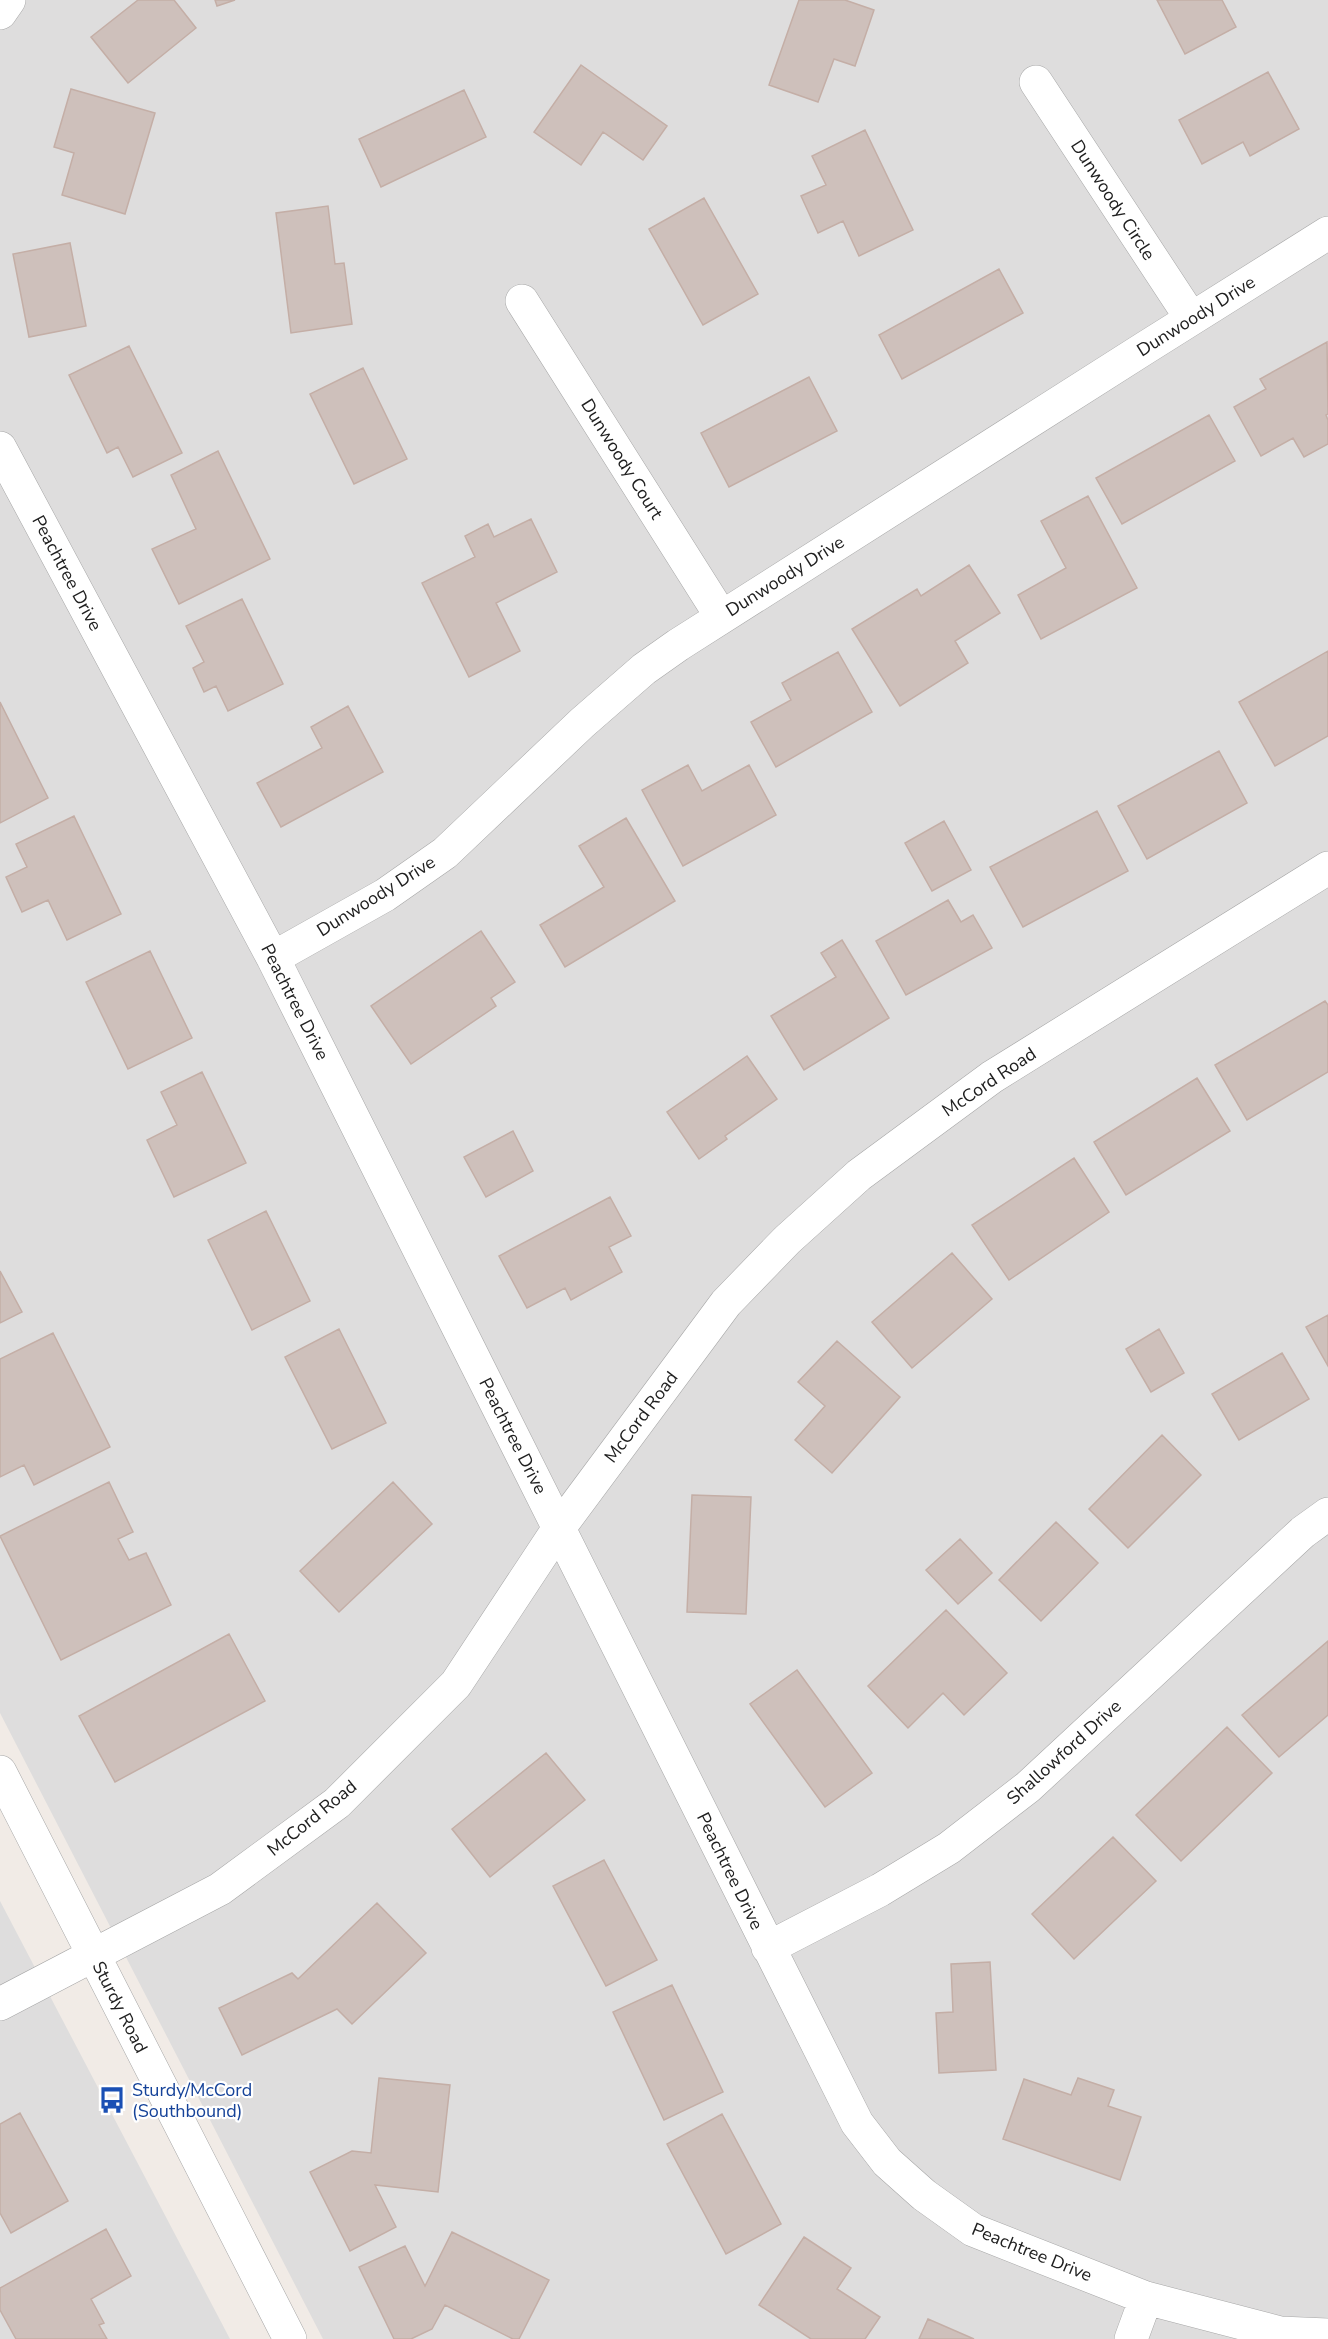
<svg xmlns="http://www.w3.org/2000/svg" width="1328" height="2339" viewBox="0 0 1328 2339" font-family="'Nunito Sans',sans-serif">
  <style>
    .residential { fill: #dedddd }
    .building { fill: #cec0bb; stroke: #c4aea6; stroke-width: 1.5 }
    .lines { fill: none; stroke-linecap: round; stroke-linejoin: round }
    .minor-casing { stroke: #a7a7a7; stroke-width: 34 }
    .minor { stroke: #fff; stroke-width: 33 }
    .labels { text-anchor: middle; stroke-width: 4.5; stroke-linejoin: round; paint-order: stroke }
    .street-label { font-size: 18px; fill: #202020; stroke: #fff }
    .transit-label { font-size: 18px; fill: #164399; stroke: #fff; text-anchor: start }
  </style>
  <rect width="100%" height="100%" fill="#f1ebe6"/>
  <path class="residential" d="M 0,0 L 1328,0 L 1328,2339 L 323,2339 L 0,1713 Z
    M 0,1901 L 230,2339 L 0,2339 Z"/>
  <path class="building" d="M 138,0 L 174,0 L 196,28 L 128,83 L 91,37 Z
    M 215,0 L 235,0 L 217,6 Z
    M 799,0 L 845,0 L 874,10 L 855,66 L 834,59 L 818,102 L 769,85 Z
    M 1157,0 L 1222,0 L 1236,27 L 1185,54 Z
    M 581,65 L 667,126 L 643,160 L 603,132 L 581,165 L 534,132 Z
    M 1268,72 L 1299,129 L 1250,156 L 1243,142 L 1202,164 L 1179,120 Z
    M 71,89 L 155,113 L 125,214 L 62,195 L 74,153 L 54,147 Z
    M 464,90 L 486,137 L 381,187 L 359,139 Z
    M 865,130 L 913,230 L 859,256 L 843,221 L 818,233 L 801,196 L 826,185 L 812,156 Z
    M 704,198 L 758,294 L 703,325 L 649,229 Z
    M 328,206 L 335,264 L 344,263 L 352,324 L 291,333 L 276,213 Z
    M 70,243 L 86,326 L 29,337 L 13,254 Z
    M 999,269 L 1023,313 L 902,379 L 879,335 Z
    M 1327,342 L 1328,414 L 1326,415 L 1328,420 L 1328,444 L 1304,457 L 1293,438 L 1261,456 L 1234,407 L 1266,389 L 1260,379 Z
    M 129,346 L 182,453 L 133,477 L 118,447 L 107,453 L 69,375 Z
    M 363,368 L 407,459 L 354,484 L 310,394 Z
    M 809,377 L 837,431 L 729,487 L 701,433 Z
    M 1209,415 L 1235,461 L 1122,524 L 1096,478 Z
    M 218,451 L 270,559 L 179,604 L 152,549 L 196,529 L 171,475 Z
    M 1088,496 L 1137,588 L 1041,639 L 1018,595 L 1066,568 L 1041,521 Z
    M 531,519 L 557,572 L 496,603 L 520,651 L 469,677 L 422,583 L 475,557 L 465,536 L 488,524 L 494,537 Z
    M 969,565 L 1000,613 L 955,641 L 968,663 L 900,706 L 852,629 L 917,589 L 921,596 Z
    M 242,599 L 283,684 L 228,711 L 216,686 L 204,692 L 193,668 L 204,662 L 186,626 Z
    M 1328,651 L 1328,736 L 1275,766 L 1239,702 Z
    M 838,652 L 872,712 L 776,767 L 751,722 L 791,700 L 782,683 Z
    M 0,702 L 48,798 L 0,823 Z
    M 348,706 L 383,772 L 281,827 L 257,783 L 322,748 L 311,727 Z
    M 1219,751 L 1247,803 L 1147,859 L 1118,806 Z
    M 688,765 L 702,791 L 749,765 L 776,815 L 683,866 L 642,790 Z
    M 1097,811 L 1128,871 L 1023,927 L 990,867 Z
    M 74,816 L 121,914 L 67,940 L 48,900 L 22,912 L 6,877 L 27,867 L 16,844 Z
    M 626,818 L 675,901 L 565,967 L 540,925 L 604,887 L 579,846 Z
    M 944,821 L 971,870 L 932,891 L 905,843 Z
    M 948,900 L 961,922 L 973,915 L 992,948 L 906,995 L 876,941 Z
    M 481,931 L 515,982 L 491,998 L 496,1006 L 411,1064 L 371,1006 Z
    M 842,940 L 889,1018 L 804,1070 L 771,1016 L 836,977 L 821,953 Z
    M 150,951 L 192,1038 L 128,1069 L 86,982 Z
    M 1325,1001 L 1328,1005 L 1328,1072 L 1247,1120 L 1215,1065 Z
    M 747,1056 L 777,1099 L 725,1136 L 727,1139 L 699,1159 L 667,1112 Z
    M 202,1072 L 246,1163 L 174,1197 L 147,1140 L 177,1125 L 161,1092 Z
    M 1197,1078 L 1230,1131 L 1126,1195 L 1094,1142 Z
    M 513,1131 L 533,1171 L 486,1197 L 464,1157 Z
    M 1074,1158 L 1109,1212 L 1009,1280 L 972,1225 Z
    M 610,1197 L 631,1236 L 609,1247 L 622,1272 L 571,1300 L 565,1288 L 527,1308 L 499,1256 Z
    M 266,1211 L 310,1301 L 252,1330 L 208,1240 Z
    M 952,1253 L 992,1299 L 912,1368 L 872,1322 Z
    M 0,1271 L 22,1312 L 0,1323 Z
    M 1328,1315 L 1328,1366 L 1306,1327 Z
    M 339,1329 L 386,1423 L 332,1449 L 285,1357 Z
    M 1159,1329 L 1184,1373 L 1151,1392 L 1126,1349 Z
    M 53,1333 L 110,1447 L 34,1485 L 24,1465 L 0,1477 L 0,1359 Z
    M 837,1341 L 900,1397 L 832,1473 L 795,1440 L 825,1406 L 798,1382 Z
    M 1282,1353 L 1309,1399 L 1239,1440 L 1212,1394 Z
    M 1162,1435 L 1201,1475 L 1128,1548 L 1089,1509 Z
    M 109,1482 L 133,1532 L 118,1539 L 129,1560 L 146,1553 L 171,1605 L 61,1660 L 0,1536 Z
    M 393,1482 L 432,1524 L 339,1612 L 300,1571 Z
    M 692,1495 L 751,1497 L 746,1614 L 687,1612 Z
    M 1056,1522 L 1098,1563 L 1041,1621 L 999,1580 Z
    M 960,1539 L 992,1573 L 958,1604 L 926,1570 Z
    M 946,1610 L 1007,1673 L 964,1715 L 943,1693 L 908,1728 L 868,1686 Z
    M 229,1634 L 265,1701 L 115,1782 L 79,1716 Z
    M 1328,1641 L 1328,1715 L 1279,1757 L 1242,1715 Z
    M 797,1670 L 872,1773 L 825,1807 L 750,1704 Z
    M 1227,1727 L 1272,1773 L 1181,1861 L 1136,1815 Z
    M 546,1753 L 585,1800 L 490,1877 L 452,1829 Z
    M 1113,1837 L 1156,1881 L 1074,1959 L 1032,1914 Z
    M 604,1860 L 657,1960 L 606,1986 L 553,1886 Z
    M 377,1903 L 426,1953 L 352,2024 L 337,2009 L 242,2055 L 219,2008 L 292,1973 L 298,1979 Z
    M 990,1962 L 996,2070 L 939,2073 L 936,2013 L 953,2012 L 951,1964 Z
    M 672,1985 L 723,2092 L 664,2120 L 613,2012 Z
    M 379,2078 L 450,2085 L 438,2192 L 375,2185 L 396,2227 L 350,2251 L 310,2172 L 352,2151 L 371,2153 Z
    M 1078,2078 L 1114,2090 L 1108,2106 L 1141,2117 L 1120,2180 L 1003,2139 L 1024,2079 L 1071,2095 Z
    M 20,2113 L 68,2201 L 11,2233 L 0,2213 L 0,2124 Z
    M 722,2114 L 781,2224 L 726,2254 L 667,2144 Z
    M 106,2229 L 131,2276 L 91,2299 L 104,2323 L 99,2325 L 107,2339 L 16,2339 L 0,2310 L 0,2288 Z
    M 452,2232 L 549,2280 L 519,2339 L 513,2339 L 445,2305 L 432,2329 L 411,2339 L 394,2339 L 359,2267 L 405,2246 L 425,2286 Z
    M 804,2237 L 851,2268 L 837,2289 L 880,2317 L 865,2339 L 811,2339 L 759,2305 Z
    M 928,2319 L 974,2339 L 919,2339 Z"/>
  <g class="lines">
    <defs>
      <path id="minor" d="M 0,13 L 9,0
        M 1036,82 L 1191,318
        M 522,301 L 721,616
        M 0,448 L 273,958 L 857,2123 L 887,2162 L 924,2195 L 973,2230 L 1146,2298 L 1280,2333 L 1328,2335
        M 273,958 L 385,895 L 445,853 L 582,723 L 644,669 L 678,645 L 1145,348 L 1328,233
        M 0,1772 L 290,2339
        M 768,1948 L 880,1890 L 949,1848 L 1028,1787 L 1303,1532 L 1328,1514
        M 0,2004 L 220,1889 L 337,1803 L 456,1684 L 559,1528 L 726,1303 L 787,1240 L 859,1175 L 992,1077 L 1328,868
        M 1131,2339 L 1146,2298"/>
    </defs>
    <use href="#minor" class="minor-casing"/>
    <use href="#minor" class="minor"/>
  </g>
  <defs>
    <symbol id="bus-bare" viewBox="-9 -9 18 18"><path d="M-5-6H5V4H4V6H2V4H-2V6H-4V4H-5ZM-3.5-4V0h7V-4ZM-3.5 1.2v1.5H-2V1.2ZM2 1.2v1.5H3.5V1.2Z" fill="#1a4fb4" stroke="#fff" stroke-width="2.5" paint-order="stroke"/></symbol>
  </defs>
  <g fill-rule="evenodd">
    <use href="#bus-bare" x="93" y="2081" width="38" height="38"/>
  </g>
  <g class="labels">
    <g class="street-label">
      <text transform="translate(1113 200) rotate(57)" y="6">Dunwoody Circle</text>
      <text transform="translate(1196 316) rotate(-32)" y="6">Dunwoody Drive</text>
      <text transform="translate(622 459) rotate(58)" y="6">Dunwoody Court</text>
      <text transform="translate(67 573) rotate(62)" y="6">Peachtree Drive</text>
      <text transform="translate(785 576) rotate(-32)" y="6">Dunwoody Drive</text>
      <text transform="translate(376 896) rotate(-32)" y="6">Dunwoody Drive</text>
      <text transform="translate(295 1002) rotate(63)" y="6">Peachtree Drive</text>
      <text transform="translate(989 1082) rotate(-34)" y="6">McCord Road</text>
      <text transform="translate(641 1417) rotate(-53)" y="6">McCord Road</text>
      <text transform="translate(513 1436) rotate(63)" y="6">Peachtree Drive</text>
      <text transform="translate(1064 1752) rotate(-42)" y="6">Shallowford Drive</text>
      <text transform="translate(312 1818) rotate(-39)" y="6">McCord Road</text>
      <text transform="translate(730 1871) rotate(64)" y="6">Peachtree Drive</text>
      <text transform="translate(120 2007) rotate(63)" y="6">Sturdy Road</text>
      <text transform="translate(1032 2252) rotate(22)" y="6">Peachtree Drive</text>
    </g>
    <g class="transit-label">
      <text x="132" y="2096">Sturdy/McCord<tspan x="132" dy="21">(Southbound)</tspan></text>
    </g>
  </g>
</svg>
